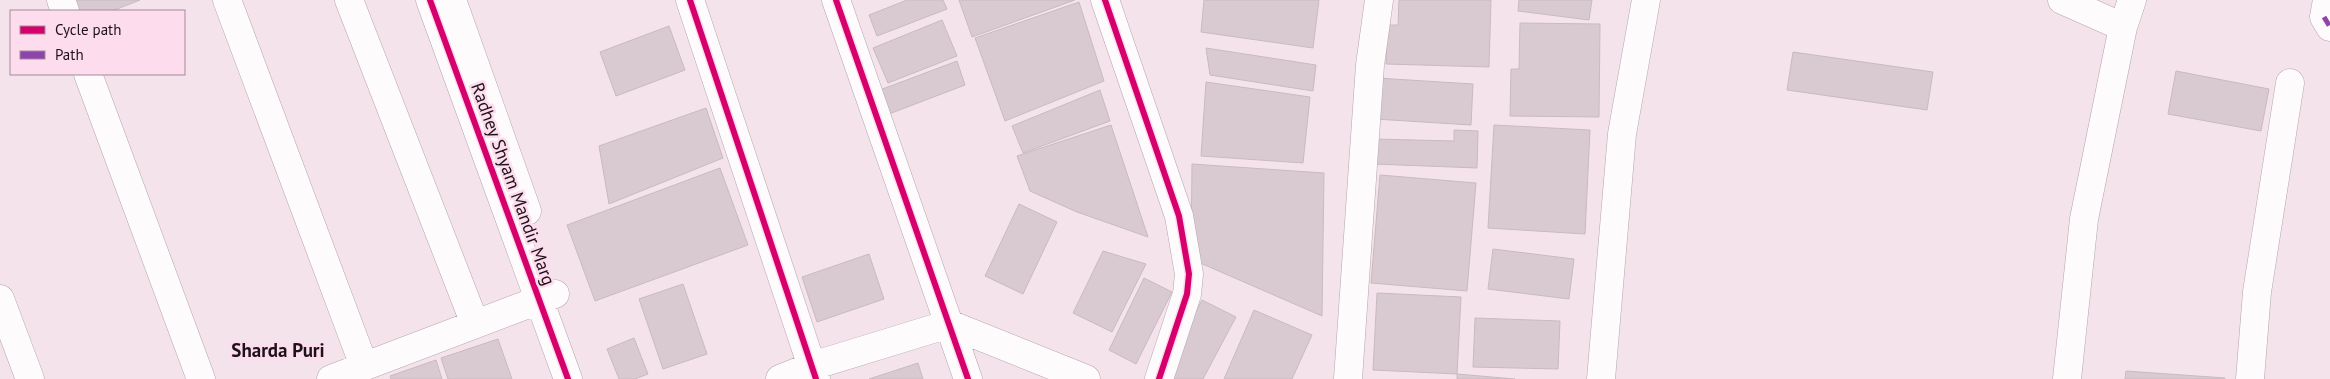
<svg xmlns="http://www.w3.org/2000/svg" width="2330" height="379" viewBox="0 0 2330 379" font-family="'PT Sans',sans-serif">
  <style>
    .building { fill: #d9cad2; stroke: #c8bac1 }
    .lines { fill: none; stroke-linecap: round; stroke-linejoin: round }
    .street-casing { stroke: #b3a5ac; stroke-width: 29 }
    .street { stroke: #fefbfc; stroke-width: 28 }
    .quiet { stroke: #8e44ad; stroke-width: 5; stroke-dasharray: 10 5; stroke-linecap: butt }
    .cycleway-casing { stroke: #fcdced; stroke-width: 9 }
    .cycleway { stroke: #d6006c; stroke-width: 6 }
    .labels { text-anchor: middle; stroke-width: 5; stroke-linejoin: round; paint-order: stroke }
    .street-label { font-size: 18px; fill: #1d1218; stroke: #fcdced }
    .neighbourhood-label { font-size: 19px; font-weight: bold; fill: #1d1218; stroke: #fcdced }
  </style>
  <rect width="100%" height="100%" fill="#f5e3ec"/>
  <path class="building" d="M 72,0 L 140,0 L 112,11 L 77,11 Z
    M 907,0 L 943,0 L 947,9 L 877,36 L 869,15 Z
    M 959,0 L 1075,0 L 972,37 Z
    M 1204,0 L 1319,0 L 1313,48 L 1201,32 Z
    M 1399,0 L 1491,0 L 1489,67 L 1386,64 L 1387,25 L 1398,25 Z
    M 1519,0 L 1592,0 L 1589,20 L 1518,11 Z
    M 1079,2 L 1104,81 L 1005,121 L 975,38 Z
    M 942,20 L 957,56 L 888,83 L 873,48 Z
    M 1520,23 L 1600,24 L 1599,117 L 1510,116 L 1511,69 L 1519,69 Z
    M 669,26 L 685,70 L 616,96 L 600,52 Z
    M 1206,48 L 1316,65 L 1313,91 L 1210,75 Z
    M 1793,52 L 1933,72 L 1927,110 L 1787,90 Z
    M 957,61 L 965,85 L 889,114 L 880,90 Z
    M 2176,71 L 2269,89 L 2261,131 L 2168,114 Z
    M 1377,78 L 1473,84 L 1471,125 L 1375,119 Z
    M 1206,82 L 1310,97 L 1303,163 L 1201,156 Z
    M 1100,90 L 1110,121 L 1023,153 L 1012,126 Z
    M 706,108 L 723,158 L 609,204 L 599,146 Z
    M 1111,125 L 1148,237 L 1077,212 L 1030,191 L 1017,156 Z
    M 1494,125 L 1590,130 L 1585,234 L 1488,228 Z
    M 1454,130 L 1478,131 L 1477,168 L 1374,164 L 1375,139 L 1454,141 Z
    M 1192,164 L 1324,173 L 1322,316 L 1191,259 Z
    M 720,168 L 748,245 L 595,301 L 567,225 Z
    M 1380,175 L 1476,183 L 1467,291 L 1371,283 Z
    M 1019,204 L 1057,222 L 1023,294 L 985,276 Z
    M 1493,249 L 1574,259 L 1569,299 L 1488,289 Z
    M 1103,251 L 1146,264 L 1112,332 L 1073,313 Z
    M 869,254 L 884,299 L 817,322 L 802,277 Z
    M 1144,278 L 1172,292 L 1136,364 L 1109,350 Z
    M 683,284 L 707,354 L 663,369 L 639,299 Z
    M 1377,293 L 1461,297 L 1457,374 L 1373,370 Z
    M 1202,300 L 1236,317 L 1203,379 L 1171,379 L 1163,374 Z
    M 1254,310 L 1312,335 L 1292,379 L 1224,379 Z
    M 1475,318 L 1560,321 L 1558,369 L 1473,367 Z
    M 634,338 L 648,374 L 635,379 L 619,379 L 607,349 Z
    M 498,339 L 512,379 L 448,379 L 441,358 Z
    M 436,360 L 442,379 L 391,379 L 390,376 Z
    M 918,363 L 923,379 L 869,379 Z
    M 2126,371 L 2225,378 L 2225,379 L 2125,379 Z
    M 1457,374 L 1515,379 L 1457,379 Z"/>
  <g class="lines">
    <defs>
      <path id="street" d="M 61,0 L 65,11
        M 227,0 L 364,366
        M 349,0 L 475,324
        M 430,0 L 568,379
        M 452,0 L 527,211
        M 690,0 L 816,379
        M 836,0 L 968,379
        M 1105,0 L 1179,216 L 1189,274 L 1187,294 L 1159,379
        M 2062,0 L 2123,27
        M 2327,0 L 2324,17 L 2330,27
        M 88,74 L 201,379
        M 0,299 L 30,379
        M 331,379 L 555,294
        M 780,379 L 812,366 L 949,324 L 1086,379
        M 1348,379 L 1370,65 L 1379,0
        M 1601,379 L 1622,134 L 1646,0
        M 2067,379 L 2084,219 L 2123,27 L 2132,0
        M 2250,379 L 2257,292 L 2290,83"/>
    </defs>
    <use href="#street" class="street-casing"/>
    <use href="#street" class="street"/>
    <path class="quiet" d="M 2324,17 L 2330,27"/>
    <defs>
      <path id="cycleway" d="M 430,0 L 568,379
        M 690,0 L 816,379
        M 836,0 L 968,379
        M 1105,0 L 1179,216 L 1189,274 L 1187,294 L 1159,379"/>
    </defs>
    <use href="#cycleway" class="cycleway-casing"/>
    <use href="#cycleway" class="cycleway"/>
  </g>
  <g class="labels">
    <g class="street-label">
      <text transform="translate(513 184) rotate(70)" y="6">Radhey Shyam Mandir Marg</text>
    </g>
    <g class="neighbourhood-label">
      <text x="278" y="357">Sharda Puri</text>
    </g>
  </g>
  <rect x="10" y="10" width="175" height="65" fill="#fcdced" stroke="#a38b98"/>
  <rect x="20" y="26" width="25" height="8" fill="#d6006c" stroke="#a38b98"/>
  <text x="55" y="35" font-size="15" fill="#1d1218">Cycle path</text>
  <rect x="20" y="51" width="25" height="8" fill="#8e44ad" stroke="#a38b98"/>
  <text x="55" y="60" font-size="15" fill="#1d1218">Path</text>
</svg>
